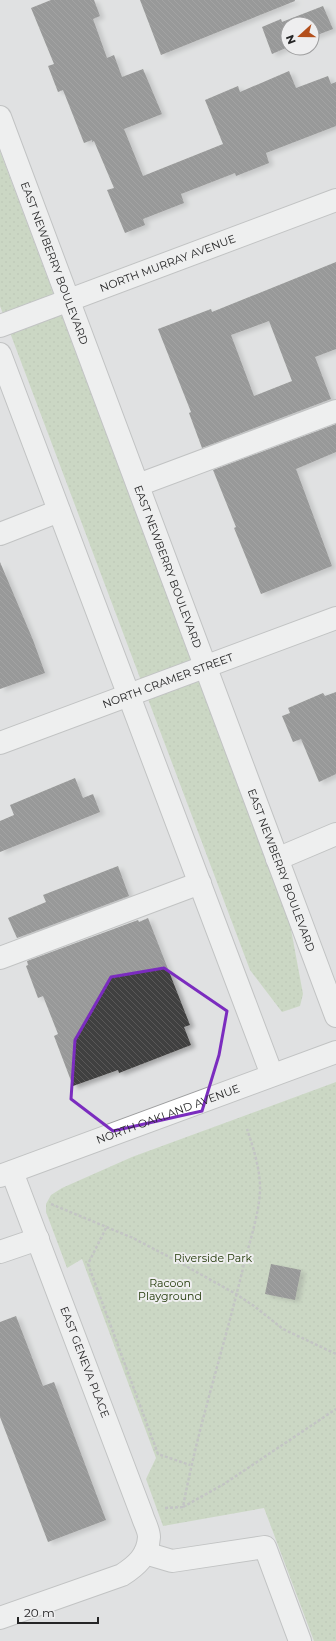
<svg xmlns="http://www.w3.org/2000/svg" width="336" height="1641" viewBox="0 0 336 1641" font-family="Montserrat,sans-serif">
  <style>
    .park { fill: url(#park-dots) }
    .building { fill: url(#building-back-hatch); fill-rule: evenodd; filter: url(#shadow) }
    .lines { fill: none; stroke-linecap: round; stroke-linejoin: round }
    .minor-casing { stroke: #9d9e9f; stroke-width: 24 }
    .major-casing { stroke: #9d9e9f; stroke-width: 24 }
    .path { stroke: #9fa0a1; stroke-width: 2.5; stroke-dasharray: 3 2; stroke-linecap: butt }
    .minor { stroke: #fff; stroke-width: 22 }
    .major { stroke: #fff; stroke-width: 22 }
    .marked { fill: none; stroke: #7b2cbf; stroke-width: 3; stroke-linejoin: round }
    .labels { text-anchor: middle; stroke-width: 4; stroke-linejoin: round; paint-order: stroke }
    .street-label { font-size: 11px; fill: #252526; stroke: #eeeeef }
    .park-label { font-size: 11px; fill: #213807; stroke: #eeeeef }
  </style>
  <defs>
    <pattern id="park-dots" width="8" height="8" patternUnits="userSpaceOnUse"><rect width="8" height="8" fill="#b2cba0"/><path d="M2 2h.1M6 6h.1" fill="none" stroke="#99ae8a" stroke-width="1.8" stroke-linecap="round"/></pattern>
    <pattern id="building-back-hatch" width="6" height="6" patternUnits="userSpaceOnUse"><rect width="6" height="6" fill="#41403f"/><path d="M-1 5l2 2M0 0l6 6M5-1l2 2" fill="none" stroke="#5a5958"/></pattern>
    <filter id="shadow"><feDropShadow dx="4.5" dy="2.5" stdDeviation="2" flood-color="#0004"/></filter>
  </defs>
  <rect width="100%" height="100%" fill="#e0e1e2"/>
  <path class="park" d="M 0,151 L 290,924 L 303,994 L 300,1006 L 282,1012 L 250,970 L 0,306 Z
    M 336,1082 L 336,1641 L 314,1641 L 264,1508 L 163,1526 L 146,1479 L 156,1458 L 82,1259 L 67,1268 L 46,1212 L 46,1204 L 51,1195 L 62,1188 L 132,1157 Z"/>
  <path class="building" d="M 51,0 L 94,0 L 100,16 L 93,19 L 107,58 L 114,55 L 122,77 L 143,69 L 162,114 L 124,129 L 143,176 L 223,144 L 205,100 L 238,86 L 240,92 L 289,71 L 296,88 L 328,76 L 331,84 L 336,82 L 336,126 L 266,153 L 269,163 L 236,176 L 235,173 L 181,194 L 184,203 L 143,219 L 145,225 L 125,233 L 107,190 L 114,188 L 94,141 L 92,142 L 92,140 L 84,143 L 63,90 L 58,92 L 48,66 L 54,64 L 31,8 Z
    M 140,0 L 295,0 L 295,1 L 161,55 Z
    M 323,6 L 333,29 L 312,37 L 312,24 L 288,24 L 288,47 L 272,54 L 262,27 L 281,19 L 282,22 Z
    M 336,262 L 336,349 L 315,357 L 331,399 L 202,448 L 189,413 L 191,412 L 158,329 L 211,309 L 212,312 ZM 269,321 L 292,381 L 254,396 L 231,335 Z
    M 336,424 L 336,452 L 296,469 L 332,566 L 261,594 L 234,528 L 236,527 L 213,470 Z
    M 0,562 L 33,640 L 45,673 L 0,689 Z
    M 336,692 L 336,774 L 319,782 L 301,739 L 293,742 L 282,716 L 290,713 L 288,708 L 323,693 L 325,696 Z
    M 75,778 L 83,798 L 93,794 L 100,812 L 0,852 L 0,821 L 14,815 L 10,805 Z
    M 118,866 L 129,896 L 17,938 L 8,918 L 46,902 L 43,895 Z
    M 148,918 L 190,1025 L 184,1027 L 191,1045 L 119,1073 L 118,1070 L 73,1086 L 54,1036 L 58,1034 L 43,996 L 38,998 L 26,966 L 28,965 L 27,961 L 138,920 L 139,922 Z
    M 271,1264 L 301,1270 L 295,1300 L 265,1294 Z
    M 16,1316 L 43,1386 L 54,1382 L 106,1520 L 48,1542 L 0,1417 L 0,1322 Z"/>
  <g class="lines">
    <defs>
      <g id="minor">
        <path id="s1" d="M 0,117 L 336,1016"/>
        <path id="s2" d="M 0,326 L 336,200"/>
        <path d="M 0,354 L 272,1075"/>
        <path d="M 138,485 L 336,411"/>
        <path d="M 0,534 L 59,511"/>
        <path id="s3" d="M 0,743 L 336,618"/>
        <path d="M 277,859 L 336,834"/>
        <path d="M 0,958 L 200,883"/>
        <path d="M 0,1252 L 38,1239"/>
        <path d="M 145,1553 L 172,1561 L 265,1547 L 300,1641"/>
        <path d="M 0,1618 L 122,1575 C 136,1566 148,1556 149,1537 C 149,1530 144,1522 142,1515 L 12,1172"/>
      </g>
      <g id="major">
        <path id="s4" d="M 0,1176 L 336,1052"/>
      </g>
    </defs>
    <use href="#minor" class="minor-casing"/>
    <use href="#major" class="major-casing"/>
    <path class="path" d="M 51,1204 L 133,1238 L 175,1260 L 236,1294 L 254,1306 L 283,1329 L 336,1354
      M 106,1228 L 88,1264 L 158,1454 L 190,1465
      M 183,1507 L 224,1484 L 336,1409
      M 165,1508 L 183,1507 C 198,1426 224,1348 243,1268 C 249,1243 261,1209 260,1185 C 259,1165 253,1147 247,1129"/>
    <use href="#minor" class="minor"/>
    <use href="#major" class="major"/>
  </g>
  <path d="M0 0H336V1641H0ZM 164,968 L 227,1011 L 219,1055 L 202,1111 L 113,1131 L 71,1099 L 75,1040 L 111,977 Z" fill="#e0e1e2" fill-opacity=".55" fill-rule="evenodd"/>
  <path class="marked" d="M 164,968 L 227,1011 L 219,1055 L 202,1111 L 113,1131 L 71,1099 L 75,1040 L 111,977 Z"/>
  <g class="labels">
    <g class="street-label">
      <text dy="4" stroke="none"><textPath href="#s1" startOffset="156">EAST NEWBERRY BOULEVARD</textPath></text>
      <text dy="4" stroke="none"><textPath href="#s2" startOffset="179">NORTH MURRAY AVENUE</textPath></text>
      <text dy="4" stroke="none"><textPath href="#s1" startOffset="480">EAST NEWBERRY BOULEVARD</textPath></text>
      <text dy="4" stroke="none"><textPath href="#s3" startOffset="179">NORTH CRAMER STREET</textPath></text>
      <text dy="4" stroke="none"><textPath href="#s1" startOffset="804">EAST NEWBERRY BOULEVARD</textPath></text>
      <text dy="4" stroke="none"><textPath href="#s4" startOffset="179">NORTH OAKLAND AVENUE</textPath></text>
      <text transform="translate(85 1362) rotate(69)" y="4">EAST GENEVA PLACE</text>
    </g>
    <g class="park-label">
      <text x="213" y="1262">Riverside Park</text>
      <text x="170" y="1287">Racoon<tspan x="170" dy="13">Playground</tspan></text>
    </g>
  </g>
  <g transform="translate(300 36) rotate(249)"><circle r="19" fill="#eeeeef" stroke="#9e9e9f"/>
  <path d="M0-3L7 15L0 10L-7 15Z" fill="#b34f1c"/>
  <text y="-6" font-size="11" font-weight="bold" text-anchor="middle" fill="#252526">N</text>
  </g>
  <path d="M18 1617v6h80v-6" fill="none" stroke="#252526" stroke-width="2"/>
  <text x="24" y="1617" font-size="12" fill="#252526" stroke="#eeeeef" stroke-width="3" paint-order="stroke">20 m</text>
</svg>
